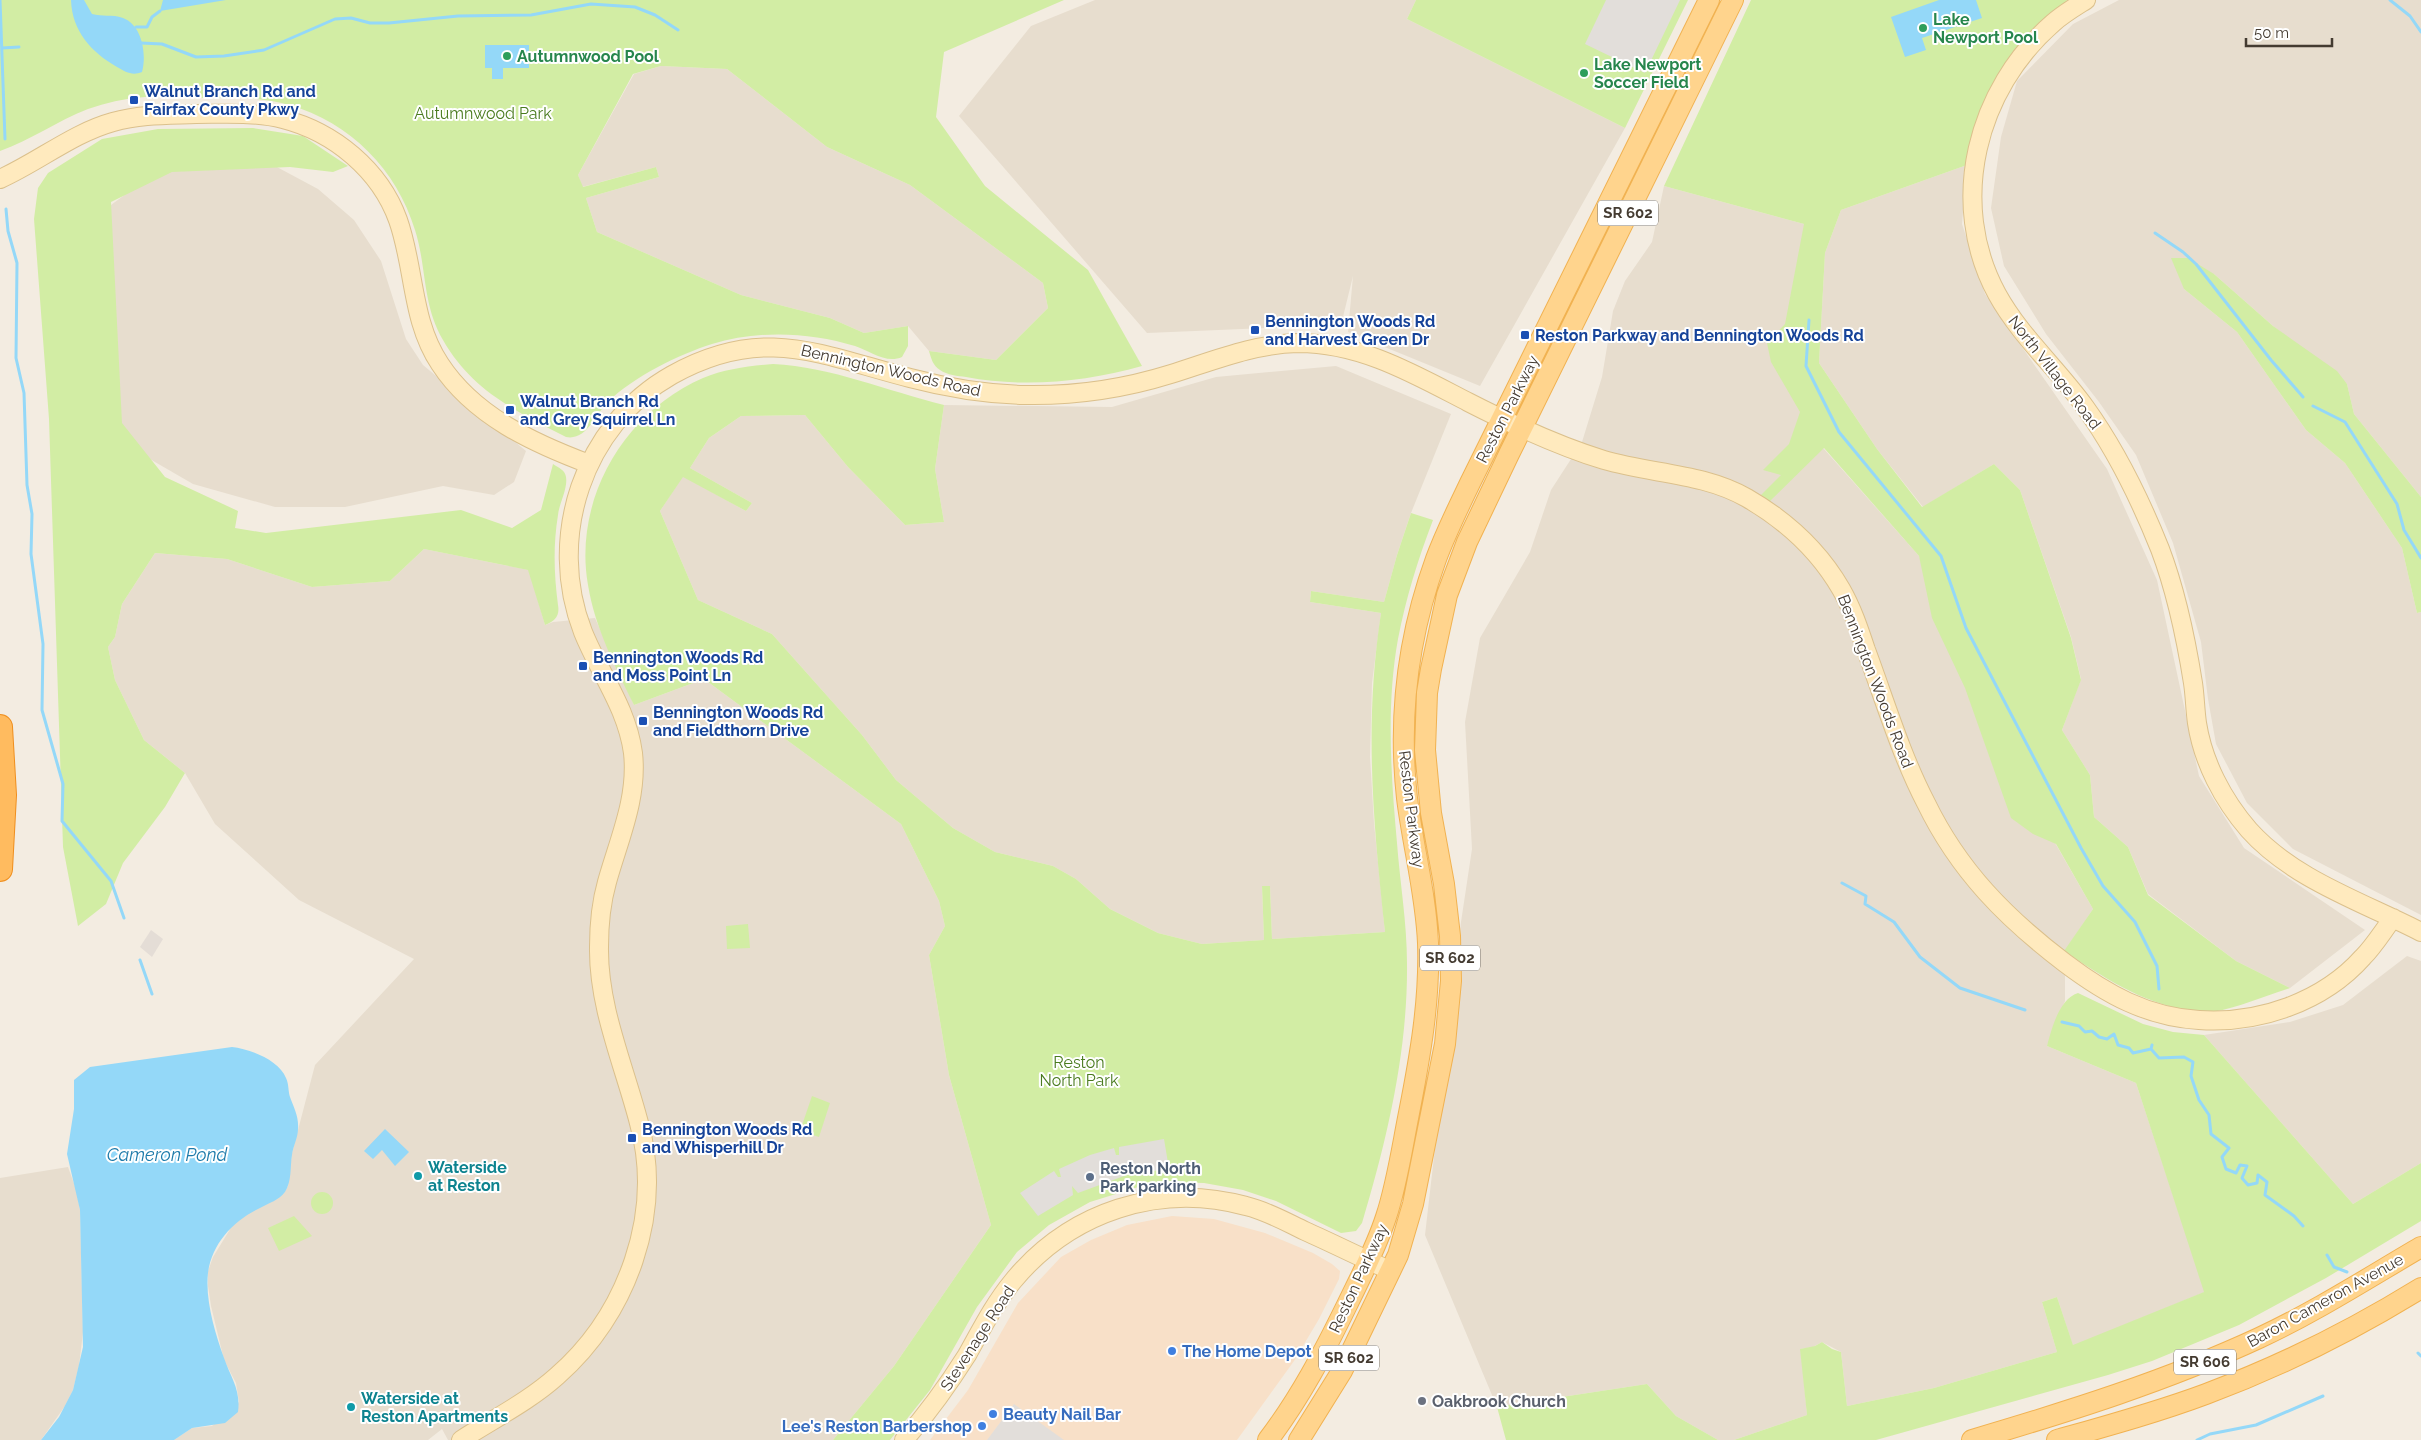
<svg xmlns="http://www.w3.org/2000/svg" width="2421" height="1440" viewBox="0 0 2421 1440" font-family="Raleway,sans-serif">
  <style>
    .residential { fill: #e7ddce }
    .commercial { fill: #f8e0c8 }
    .industrial { fill: #e4ddd6 }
    .green { fill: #d2eda4 }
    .parking { fill: #e2deda }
    .water { fill: #94d8f8 }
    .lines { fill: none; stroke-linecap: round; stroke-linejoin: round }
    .stream { stroke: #94d8f8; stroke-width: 3 }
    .secondary-casing { stroke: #dbc08c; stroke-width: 20 }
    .primary-casing { stroke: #f1b251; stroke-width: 22 }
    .highway-casing { stroke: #ef8f1f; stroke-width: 26 }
    .secondary { stroke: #ffeabe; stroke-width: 18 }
    .primary { stroke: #ffd48d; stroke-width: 20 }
    .highway { stroke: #ffbb5f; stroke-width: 24 }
    .leisure-dot { fill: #2e9e5b; stroke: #fff; stroke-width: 2 }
    .transit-dot { fill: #1a4fb4; stroke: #fff; stroke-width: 2 }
    .culture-dot { fill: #0f9aa8; stroke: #fff; stroke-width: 2 }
    .service-dot { fill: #5c6f8a; stroke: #fff; stroke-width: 2 }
    .shop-dot { fill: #3f7fe0; stroke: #fff; stroke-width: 2 }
    .worship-dot { fill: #6b7280; stroke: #fff; stroke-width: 2 }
    .labels { text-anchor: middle; stroke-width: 4; stroke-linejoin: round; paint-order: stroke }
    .shield { fill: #fff; stroke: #7c766f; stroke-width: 1 }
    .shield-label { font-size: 15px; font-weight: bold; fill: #443b31 }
    .leisure-label { font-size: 16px; font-weight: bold; fill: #27864d; stroke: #fff; text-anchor: start }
    .transit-label { font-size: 16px; font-weight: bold; fill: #164399; stroke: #fff; text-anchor: start }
    .park-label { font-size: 16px; fill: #4a7b1f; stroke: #fff }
    .street-label { font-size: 16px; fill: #443b31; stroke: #fff }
    .culture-label { font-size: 16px; font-weight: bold; fill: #0d838f; stroke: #fff; text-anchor: start }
    .service-label { font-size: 16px; font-weight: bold; fill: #4e5e75; stroke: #fff; text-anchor: start }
    .shop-label { font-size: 16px; font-weight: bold; fill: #366cbe; stroke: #fff; text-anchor: start }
    .worship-label { font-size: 16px; font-weight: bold; fill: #5b616d; stroke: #fff; text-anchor: start }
    .water-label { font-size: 18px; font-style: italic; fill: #1e7baa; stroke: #fff }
  </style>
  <rect width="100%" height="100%" fill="#f3ece1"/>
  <path class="residential" d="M 1095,0 L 1416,0 L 1407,19 L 1625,128 L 1480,386 L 1348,332 L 1353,276 L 1341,325 L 1147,333 L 959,116 L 1031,26 Z
    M 2119,0 L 2421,0 L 2421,497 L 2354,414 L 2347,384 L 2273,326 L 2214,274 L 2184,289 L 2237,332 L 2306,430 L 2345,463 L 2402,548 L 2417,613 L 2421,612 L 2421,915 L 2293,849 L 2247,803 L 2216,744 L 2208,699 L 2201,642 L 2173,543 L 2136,455 L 2099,402 L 2046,334 L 2004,266 L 1991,208 L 2001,137 L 2017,81 L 2073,24 Z
    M 661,66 L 727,69 L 827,147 L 910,185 L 1043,283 L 1048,308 L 996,360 L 929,351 L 908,326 L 864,333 L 830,318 L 741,295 L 597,232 L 586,198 L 659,177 L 656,167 L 582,187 L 578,175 L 634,74 Z
    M 1967,165 L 1962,224 L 1985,294 L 2107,469 L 2157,580 L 2199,776 L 2244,848 L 2365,930 L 2290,988 L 2236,961 L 2148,894 L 2128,847 L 2094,817 L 2090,775 L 2062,730 L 2081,679 L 2071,637 L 2020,490 L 1994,464 L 1923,507 L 1877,449 L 1819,363 L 1825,253 L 1841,210 Z
    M 197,166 L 275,166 L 318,189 L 354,220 L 381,261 L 406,339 L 423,365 L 526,451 L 514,482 L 494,495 L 443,486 L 345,507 L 275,507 L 193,484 L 136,451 L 104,411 L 91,249 L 111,205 L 150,176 Z
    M 1664,186 L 1804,224 L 1816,440 L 1919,556 L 2000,747 L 2093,909 L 2065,951 L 2065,1001 L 2047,1046 L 2136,1083 L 2205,1292 L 2073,1346 L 2057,1297 L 2042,1302 L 2057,1352 L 1934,1388 L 1847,1406 L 1841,1352 L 1822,1342 L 1813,1347 L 1801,1349 L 1807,1415 L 1734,1440 L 1718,1440 L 1676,1416 L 1647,1384 L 1497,1407 L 1425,1235 L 1461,922 L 1472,849 L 1465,722 L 1480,638 L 1530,552 L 1551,490 L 1582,442 L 1602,377 L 1613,311 L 1625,281 L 1652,242 Z
    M 1336,366 L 1451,414 L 1411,513 L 1397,555 L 1384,602 L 1311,591 L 1310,602 L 1381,613 L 1372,683 L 1370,757 L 1374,823 L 1385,932 L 1272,939 L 1270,886 L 1262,887 L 1264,940 L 1202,944 L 1158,933 L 1110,909 L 1076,879 L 1053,866 L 995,852 L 953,828 L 896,780 L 862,735 L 772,634 L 698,600 L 660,511 L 683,476 L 746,511 L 752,503 L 690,468 L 709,438 L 741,416 L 805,415 L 848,467 L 905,525 L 944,522 L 935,469 L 944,405 L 1112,407 L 1216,377 Z
    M 424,549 L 529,570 L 545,625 L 553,622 L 595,618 L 634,705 L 704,679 L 901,824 L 939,901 L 945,926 L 929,955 L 949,1075 L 991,1225 L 894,1366 L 833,1440 L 448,1440 L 442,1429 L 428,1440 L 174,1440 L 192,1428 L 212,1426 L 239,1402 L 236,1383 L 224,1360 L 211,1306 L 208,1286 L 208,1271 L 213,1257 L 232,1226 L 243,1216 L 284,1193 L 288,1186 L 292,1153 L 315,1065 L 414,959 L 299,900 L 215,824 L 185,773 L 144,740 L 115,680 L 108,647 L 115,637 L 122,604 L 155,553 L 227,559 L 312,587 L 390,581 Z
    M 2407,956 L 2421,961 L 2421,1163 L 2353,1204 L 2204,1035 L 2290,1022 L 2343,1005 Z
    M 68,1167 L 76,1189 L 80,1210 L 83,1332 L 79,1366 L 73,1390 L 65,1406 L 41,1440 L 0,1440 L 0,1178 Z"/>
  <path class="commercial" d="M 1172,1216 L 1214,1219 L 1265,1233 L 1313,1253 L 1332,1264 L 1340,1271 L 1339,1279 L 1319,1319 L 1294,1361 L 1237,1440 L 930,1440 L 968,1390 L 1018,1303 L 1061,1257 L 1091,1240 L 1127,1225 Z"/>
  <path class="industrial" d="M 151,930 L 163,939 L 152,957 L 140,947 Z"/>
  <path class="green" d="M 0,0 L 1064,0 L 944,52 L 936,117 L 985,186 L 1088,270 L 1142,366 C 1085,382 1025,388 966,377 C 958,376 947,375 940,370 C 933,366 931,358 929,351 L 996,360 L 1048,308 L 1043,283 L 910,185 L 827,147 L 727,69 L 661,66 L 633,74 L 578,175 L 583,187 L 656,167 L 659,177 L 586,198 L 597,232 L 741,295 L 830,318 L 864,333 L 908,326 L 908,346 L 902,357 C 886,364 870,351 855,346 C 809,332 758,330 712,344 C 680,354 633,377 609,401 C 595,414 587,441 566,437 C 516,411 472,391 443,340 C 422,304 427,268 415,230 C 397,170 350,122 289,105 C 260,96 229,98 199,98 L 198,95 C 160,95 124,96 88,109 C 57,121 31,140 0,151 Z
    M 1416,0 L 1688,0 L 1625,128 L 1407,19 Z
    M 1751,0 L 2067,0 C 2060,16 2040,30 2028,43 C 1990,81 1976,112 1967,165 L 1841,210 L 1825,253 L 1819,363 L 1877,449 L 1922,507 L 1994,464 L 2020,490 L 2071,638 L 2081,680 L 2062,730 L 2090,775 L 2094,817 L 2128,847 L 2148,895 L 2236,961 L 2290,988 C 2265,996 2239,1007 2213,1012 C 2205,1013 2195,1011 2187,1010 C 2140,1002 2103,977 2064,951 L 2093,909 L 2056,844 L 2033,834 L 2011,818 L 1965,688 L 1932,618 L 1919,556 L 1824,448 L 1769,502 L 1760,496 L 1781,475 L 1763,470 L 1789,444 L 1800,412 L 1771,362 L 1767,343 L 1785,324 L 1804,224 L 1664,186 Z
    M 253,128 L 303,136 L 348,166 L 333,172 L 290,167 L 172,172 L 111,202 L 122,423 L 165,477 L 238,511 L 235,528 L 266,533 L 461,510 L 512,528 L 541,510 L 553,464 C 559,468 565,470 566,477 C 568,488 559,504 558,515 C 553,546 554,574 558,605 C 560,616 555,621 545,625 L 528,570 L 424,549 L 390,581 L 312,587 L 227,559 L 155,553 L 122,604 L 115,637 L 108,647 L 115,680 L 144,740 L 185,773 L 165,807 L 123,863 L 106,904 L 78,926 L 63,847 L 49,419 L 34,219 L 38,188 L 48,173 L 102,139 L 158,129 Z
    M 2171,258 L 2188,258 L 2214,274 L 2273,326 L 2337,371 L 2347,384 L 2354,414 L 2421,497 L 2421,612 L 2417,613 L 2402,548 L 2345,463 L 2306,430 L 2237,332 L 2184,289 Z
    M 773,364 C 832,367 887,391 944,405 L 935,469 L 944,522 L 905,525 L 848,467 L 805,415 L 741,416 L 709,438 L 690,468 L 752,503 L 746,511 L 683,477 L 660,511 L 698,600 L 772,634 L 862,735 L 896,780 L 953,828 L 995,852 L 1053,866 L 1076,879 L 1110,909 L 1158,933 L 1202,944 L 1264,940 L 1262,886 L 1270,886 L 1272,939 L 1385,932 C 1373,822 1364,723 1381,613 L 1310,602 L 1311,591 L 1384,602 L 1397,555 L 1411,513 L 1433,520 C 1418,559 1406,598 1398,639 C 1386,705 1391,777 1397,843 C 1400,883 1407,923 1407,963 C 1408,1051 1387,1140 1362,1223 L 1356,1231 L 1341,1233 L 1276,1201 L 1243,1190 L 1204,1183 L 1168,1182 L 1148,1184 L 1090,1202 L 1049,1225 L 1017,1252 L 977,1307 L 930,1390 L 890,1440 L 833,1440 L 894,1366 L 991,1225 L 949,1075 L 929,955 L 945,926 L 939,901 L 901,824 L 704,679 L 634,705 C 615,666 595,628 588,585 C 573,500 624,412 703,378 C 725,369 749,366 773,364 Z
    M 748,924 L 750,948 L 727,949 L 726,926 Z
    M 2078,993 L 2143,1024 L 2173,1032 L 2204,1035 L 2353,1204 L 2421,1163 L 2421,1221 L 2326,1278 L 2239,1325 L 2152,1361 L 2108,1375 L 1876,1440 L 1734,1440 L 1807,1415 L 1800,1349 L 1815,1346 L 1822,1342 L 1832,1349 L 1841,1352 L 1847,1406 L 1934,1388 L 2057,1352 L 2042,1302 L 2057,1297 L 2073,1345 L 2204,1292 L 2136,1083 L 2047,1046 C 2052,1028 2059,999 2078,993 Z
    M 812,1096 L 830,1103 L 819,1137 L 800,1131 Z
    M311 1203a11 11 0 1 1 22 0a11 11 0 1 1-22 0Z
    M 294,1216 L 312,1236 L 279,1251 L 268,1228 Z
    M 1647,1384 L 1676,1416 L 1718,1440 L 1506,1440 L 1497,1407 Z"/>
  <path class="parking" d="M 1606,0 L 1680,0 L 1645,73 L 1585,44 Z
    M 1164,1139 L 1169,1169 L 1129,1174 L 1127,1169 L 1123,1168 L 1124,1176 L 1078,1193 L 1072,1186 L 1073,1195 L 1038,1216 L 1020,1193 L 1054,1171 L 1058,1177 L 1061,1177 L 1059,1169 L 1090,1155 L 1114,1148 L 1116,1155 L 1119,1155 L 1119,1147 Z
    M 1014,1404 L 1064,1440 L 987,1440 Z"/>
  <path class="water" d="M 71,0 L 84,0 L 92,14 C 102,17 112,14 123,18 C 142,25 147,54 142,72 C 132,76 126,72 117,67 C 91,52 72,31 71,0 Z
    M 163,0 L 226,0 L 160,11 Z
    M 1939,0 L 1976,0 L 1982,18 L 1922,38 L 1926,50 L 1905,57 L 1891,17 Z
    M 485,45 L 529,45 L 529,68 L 503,68 L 503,79 L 492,79 L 492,68 L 485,68 Z
    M 232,1047 C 250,1049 279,1060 286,1078 C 289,1084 288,1091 290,1097 C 294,1108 299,1117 298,1129 C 298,1138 293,1146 292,1155 C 290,1167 292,1181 285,1192 C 279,1200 269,1203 260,1208 C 234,1220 212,1243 208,1273 C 205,1300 215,1333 224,1358 C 231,1378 241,1390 238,1412 L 225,1423 L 192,1428 L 174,1440 L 41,1440 L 59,1417 L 73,1390 L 83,1347 L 80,1210 L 67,1154 L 74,1109 L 74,1080 L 90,1067 Z
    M 385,1129 L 409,1152 L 395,1166 L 382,1150 L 373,1159 L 364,1151 Z"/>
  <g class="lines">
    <path class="stream" d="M 0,0 L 5,139
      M 2390,0 L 2410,16 L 2421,32
      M 136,27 L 147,27 L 152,17 L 160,11
      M 141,43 L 162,44 L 196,57 L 224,56 L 264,50 L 335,19 L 351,18 L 370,23 L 389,23 L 458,16 L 531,15 L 591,4 L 635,7 L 655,15 L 678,30
      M 2,48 L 19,47
      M 6,209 L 8,231 L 17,263 L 16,358 L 24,393 L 27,485 L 32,514 L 31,554 L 43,644 L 42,710 L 63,784 L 62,821 L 111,881 L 124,918
      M 2155,233 L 2183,252 L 2196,264 L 2271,360 L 2303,397
      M 1809,320 L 1806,366 L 1839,432 L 1941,556 L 1966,628 L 2081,848 L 2103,886 L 2135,922 L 2157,966 L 2159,989
      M 2313,406 L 2345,422 L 2397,504 L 2404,530 L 2421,558
      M 1842,883 L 1866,896 L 1865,904 L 1894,922 L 1920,957 L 1960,988 L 2025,1010
      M 140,960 L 152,994
      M 2062,1022 L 2079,1026 L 2085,1032 L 2092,1031 L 2099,1037 L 2107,1039 L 2114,1034 L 2118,1045 L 2129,1048 L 2133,1053 L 2151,1049
      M 2152,1045 L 2151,1049 L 2159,1058 L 2184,1057 L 2193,1062 L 2191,1076 L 2199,1100 L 2209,1115 L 2211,1134 L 2229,1148 L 2222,1157 L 2226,1169 L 2236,1173 L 2240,1165 L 2247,1166 L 2242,1178 L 2248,1185 L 2257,1183 L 2258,1175 L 2267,1182 L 2265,1195 L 2294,1216 L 2303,1226
      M 2327,1255 L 2334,1267 L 2347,1272
      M 2418,1353 L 2421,1356
      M 2197,1440 L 2210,1434 L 2256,1425 L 2323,1396"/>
    <defs>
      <path id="secondary" d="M 2086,0 C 2075,7 2063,14 2053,23 C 1977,89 1947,202 1997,294 C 2020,336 2057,368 2085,407 C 2116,450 2140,499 2160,549 C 2176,591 2186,639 2193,683 C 2195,696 2195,709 2197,723 C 2203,762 2223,800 2249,830 C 2294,880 2363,902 2421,932
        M 0,179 C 38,162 73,133 113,122 C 141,114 168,115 196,114 C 225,114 255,112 283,119 C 334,132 380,170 398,220 C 415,268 411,321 440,364 C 474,416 533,443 589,464
        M 461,1440 C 493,1419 528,1402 557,1376 C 627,1315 664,1214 639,1123 C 624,1065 598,1007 599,947 C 599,925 601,903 607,882 C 619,839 638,798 633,753 C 627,708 600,674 583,632 C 546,538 583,425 672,375 C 763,324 820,355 910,378 C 948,388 986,394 1024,395 C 1074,396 1123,389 1171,374 C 1213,361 1253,344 1298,343 C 1361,343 1414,374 1468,402 C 1511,424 1558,446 1604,460 C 1652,474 1703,473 1747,498 C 1785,520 1819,551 1841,589 C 1852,608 1859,629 1866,650 C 1885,701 1901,755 1926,803 C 1959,871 2006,918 2065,963 C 2106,994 2147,1017 2199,1020 C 2259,1024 2323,1002 2363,957 C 2374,946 2383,931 2393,918
        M 904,1440 C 928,1413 948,1385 967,1355 C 981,1330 994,1304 1013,1281 C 1070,1212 1159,1182 1246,1206 C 1267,1211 1286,1222 1305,1231 C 1334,1244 1362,1258 1391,1271"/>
      <path id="primary" d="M 1268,1440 C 1300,1398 1324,1352 1347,1305 C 1361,1276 1376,1248 1386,1217 C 1397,1184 1402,1148 1409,1113 C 1420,1057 1430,1001 1428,943 C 1426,894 1413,847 1407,798 C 1398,716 1408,636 1436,559 C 1446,532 1459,506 1471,481 L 1709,0
        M 1299,1440 L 1342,1371 L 1398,1255 L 1413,1204 L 1445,1044 L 1451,981 L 1450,936 L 1444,884 L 1431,813 L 1425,750 L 1427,693 L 1431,669 L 1447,595 L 1467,542 L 1509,454 L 1733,0
        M 1972,1440 C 2070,1411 2166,1381 2259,1338 C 2315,1312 2368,1278 2421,1247
        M 2057,1440 C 2107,1426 2158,1412 2206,1394 C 2281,1366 2353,1330 2421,1288"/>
      <path id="highway" d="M 0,727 L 4,795 L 0,869"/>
    </defs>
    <use href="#secondary" class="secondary-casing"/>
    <use href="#primary" class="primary-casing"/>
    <use href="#highway" class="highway-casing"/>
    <use href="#secondary" class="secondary"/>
    <use href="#primary" class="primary"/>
    <use href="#highway" class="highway"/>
  </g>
  <g class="leisure-dot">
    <circle cx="1923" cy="28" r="5"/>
    <circle cx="507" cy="56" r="5"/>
    <circle cx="1584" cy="73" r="5"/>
  </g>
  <g class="transit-dot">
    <rect x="129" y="95" width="10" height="10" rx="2.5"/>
    <rect x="1250" y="325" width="10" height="10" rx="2.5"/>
    <rect x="1520" y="330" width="10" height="10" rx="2.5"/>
    <rect x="505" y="405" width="10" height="10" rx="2.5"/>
    <rect x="578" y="661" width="10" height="10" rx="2.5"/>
    <rect x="638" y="716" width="10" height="10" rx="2.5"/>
    <rect x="627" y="1133" width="10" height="10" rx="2.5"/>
  </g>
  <g class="culture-dot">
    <circle cx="418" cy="1176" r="5"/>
    <circle cx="351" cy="1407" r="5"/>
  </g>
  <circle class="service-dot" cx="1090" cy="1177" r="5"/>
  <g class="shop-dot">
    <circle cx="1172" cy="1351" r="5"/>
    <circle cx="993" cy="1414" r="5"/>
    <circle cx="982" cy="1426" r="5"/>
  </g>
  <circle class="worship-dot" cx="1422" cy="1401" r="5"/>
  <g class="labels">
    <g class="shield">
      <rect x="1598" y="200.5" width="60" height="25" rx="4"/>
      <rect x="1420" y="945.5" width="60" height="25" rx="4"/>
      <rect x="1319" y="1345.5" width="60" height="25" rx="4"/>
      <rect x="2174" y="1349.5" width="62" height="25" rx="4"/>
    </g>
    <g class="shield-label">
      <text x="1628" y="218">SR 602</text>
      <text x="1450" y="963">SR 602</text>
      <text x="1349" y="1363">SR 602</text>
      <text x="2205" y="1367">SR 606</text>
    </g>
    <g class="leisure-label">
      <text x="1933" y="25">Lake<tspan x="1933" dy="18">Newport Pool</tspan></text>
      <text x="517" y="62">Autumnwood Pool</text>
      <text x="1594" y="70">Lake Newport<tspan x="1594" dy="18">Soccer Field</tspan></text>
    </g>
    <g class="transit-label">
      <text x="144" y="97">Walnut Branch Rd and<tspan x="144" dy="18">Fairfax County Pkwy</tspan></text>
      <text x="1265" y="327">Bennington Woods Rd<tspan x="1265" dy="18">and Harvest Green Dr</tspan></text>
      <text x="1535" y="341">Reston Parkway and Bennington Woods Rd</text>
      <text x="520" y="407">Walnut Branch Rd<tspan x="520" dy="18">and Grey Squirrel Ln</tspan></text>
      <text x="593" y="663">Bennington Woods Rd<tspan x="593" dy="18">and Moss Point Ln</tspan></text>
      <text x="653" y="718">Bennington Woods Rd<tspan x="653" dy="18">and Fieldthorn Drive</tspan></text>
      <text x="642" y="1135">Bennington Woods Rd<tspan x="642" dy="18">and Whisperhill Dr</tspan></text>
    </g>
    <g class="park-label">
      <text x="483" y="119">Autumnwood Park</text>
      <text x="1079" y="1068">Reston<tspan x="1079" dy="18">North Park</tspan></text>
    </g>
    <g class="street-label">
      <text transform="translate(891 370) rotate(13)" y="6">Bennington Woods Road</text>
      <text transform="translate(2055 372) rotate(52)" y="6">North Village Road</text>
      <text transform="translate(1507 409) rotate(-63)" y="6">Reston Parkway</text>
      <text transform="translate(1876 681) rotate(69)" y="6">Bennington Woods Road</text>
      <text transform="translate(1412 809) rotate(83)" y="6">Reston Parkway</text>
      <text transform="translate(1358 1278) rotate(-65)" y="6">Reston Parkway</text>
      <text transform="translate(2325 1300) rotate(-29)" y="6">Baron Cameron Avenue</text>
      <text transform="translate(977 1338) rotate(-57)" y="6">Stevenage Road</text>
    </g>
    <g class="culture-label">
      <text x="428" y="1173">Waterside<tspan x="428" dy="18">at Reston</tspan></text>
      <text x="361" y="1404">Waterside at<tspan x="361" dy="18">Reston Apartments</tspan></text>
    </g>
    <g class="service-label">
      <text x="1100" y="1174">Reston North<tspan x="1100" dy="18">Park parking</tspan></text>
    </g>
    <g class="shop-label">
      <text x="1182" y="1357">The Home Depot</text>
      <text x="1003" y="1420">Beauty Nail Bar</text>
      <text x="972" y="1432" text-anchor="end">Lee's Reston Barbershop</text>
    </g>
    <g class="worship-label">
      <text x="1432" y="1407">Oakbrook Church</text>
    </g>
    <g class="water-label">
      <text x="167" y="1161">Cameron Pond</text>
    </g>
  </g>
  <path d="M2246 38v8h86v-8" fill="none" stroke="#443b31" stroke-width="2.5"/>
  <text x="2254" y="38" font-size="15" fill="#443b31" stroke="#ffffff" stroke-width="4" paint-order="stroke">50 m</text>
</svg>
